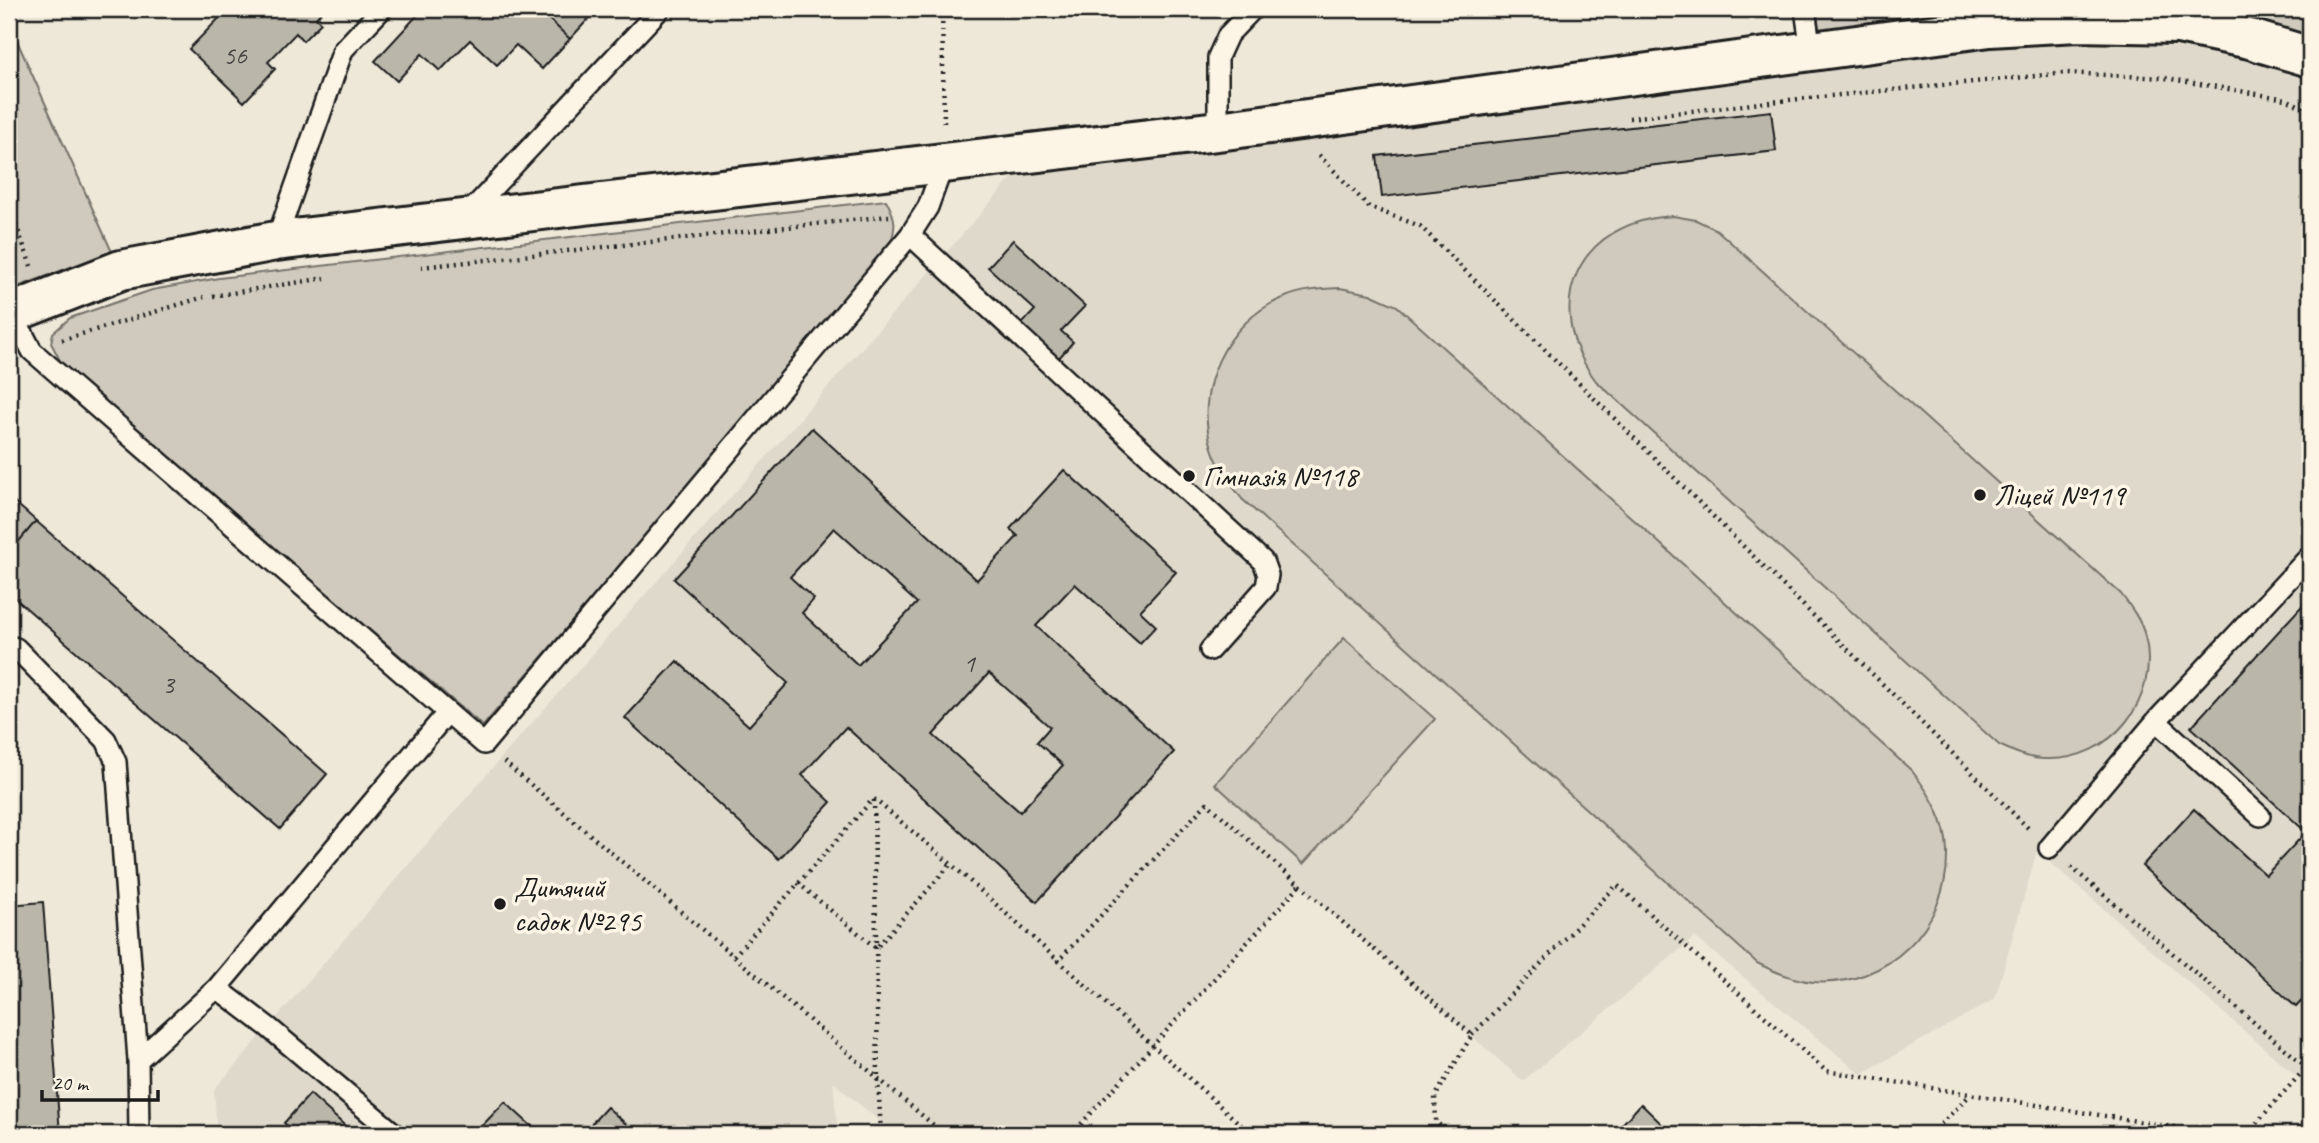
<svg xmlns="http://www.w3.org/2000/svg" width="2319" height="1143" viewBox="0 0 2319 1143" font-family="Caveat,sans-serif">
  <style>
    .built { fill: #ded9cb }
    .green { fill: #cfcabd; stroke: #76736c; stroke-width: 2 }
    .building { fill: #bab6aa; stroke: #1c1c1c; stroke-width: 2; fill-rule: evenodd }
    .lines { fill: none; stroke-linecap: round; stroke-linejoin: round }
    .service-casing { stroke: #1c1c1c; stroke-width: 24 }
    .minor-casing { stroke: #1c1c1c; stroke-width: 44 }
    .path { stroke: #1c1c1c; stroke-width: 4.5; stroke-dasharray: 2 5; stroke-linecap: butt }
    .service { stroke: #fcf5e5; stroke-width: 19 }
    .minor { stroke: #fcf5e5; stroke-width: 38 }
    .poi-dot { fill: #1c1c1c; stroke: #fcf5e5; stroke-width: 2.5 }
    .labels { text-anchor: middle; stroke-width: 7; stroke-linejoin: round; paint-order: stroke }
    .number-label { font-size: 26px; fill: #444240 }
    .poi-label { font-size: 30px; fill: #1c1c1c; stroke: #fcf5e5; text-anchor: start }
  </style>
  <rect width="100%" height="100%" fill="#eee8d9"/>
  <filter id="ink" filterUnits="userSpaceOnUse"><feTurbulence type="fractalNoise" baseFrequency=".0143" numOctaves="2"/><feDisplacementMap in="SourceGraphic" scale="14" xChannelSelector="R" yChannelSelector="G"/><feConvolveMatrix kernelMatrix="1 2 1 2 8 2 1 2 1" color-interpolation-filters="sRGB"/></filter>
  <g filter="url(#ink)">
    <path class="built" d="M 2077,42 L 2176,47 L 2240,56 L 2310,75 L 2310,1088 L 2037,851 L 1995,999 L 1861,1074 L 1695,937 L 1523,1081 L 1300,885 L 1071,1134 L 895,1134 L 833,1082 L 838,1134 L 217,1134 L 214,1090 L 481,781 L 1019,170 L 1903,55 Z"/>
    <path class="green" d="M 1817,9 L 2039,9 L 1819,31 Z
      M 2178,9 L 2310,9 L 2310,38 Z
      M 9,23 L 112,252 L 9,290 Z
      M 886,200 C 897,220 896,226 890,247 L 483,726 L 66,372 L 51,343 L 53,333 L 70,318 L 152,290 L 219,278 Z
      M 1673,216 L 1696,220 L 1717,230 L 2121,594 C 2131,607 2141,620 2145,636 C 2161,699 2111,762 2045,759 C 2029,759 2014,752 1999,745 L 1596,381 C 1539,305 1578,221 1673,216 Z
      M 1340,288 L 1370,294 L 1397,306 L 1912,771 C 1931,795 1947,821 1947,853 C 1949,925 1887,988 1813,982 C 1793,980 1775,972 1757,963 L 1242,499 C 1230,483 1218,467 1212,448 C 1193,390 1226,321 1283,298 C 1301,290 1320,289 1340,288 Z
      M 1344,638 L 1435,719 L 1303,864 L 1215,784 Z"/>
    <path class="building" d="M 228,9 L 324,9 L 316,18 L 321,23 L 303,41 L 296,33 L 268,62 L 275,69 L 244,102 L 189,49 Z
      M 423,9 L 538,9 L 570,39 L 542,69 L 516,45 L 497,65 L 470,40 L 440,71 L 422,54 L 397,81 L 375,61 Z
      M 538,9 L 589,9 L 594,13 L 570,39 Z
      M 1771,111 L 1776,151 L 1382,197 L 1377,156 Z
      M 1013,240 L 1085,306 L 1061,331 L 1073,342 L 1058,359 L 1021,325 L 1035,310 L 988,267 Z
      M 812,428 L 977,580 L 1018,536 L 1010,529 L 1064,470 L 1176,572 L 1140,611 L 1156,626 L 1140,643 L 1075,584 L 1036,626 L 1174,752 L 1037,902 L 846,727 L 802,775 L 831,802 L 779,859 L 625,718 L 677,661 L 749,726 L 788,683 L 674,579 ZM 834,528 L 917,603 L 858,665 L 802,613 L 814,599 L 790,577 ZM 989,673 L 1050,727 L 1037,742 L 1063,765 L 1020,812 L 933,735 Z
      M 9,497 L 36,521 L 9,553 Z
      M 36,521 L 327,774 L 280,829 L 9,593 L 9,553 Z
      M 2310,597 L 2310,718 L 2303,726 L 2310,733 L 2310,992 L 2296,1007 L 2142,866 L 2194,809 L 2266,875 L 2306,832 L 2191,727 Z
      M 43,902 L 60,1134 L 9,1134 L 9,905 Z
      M 310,1094 L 354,1134 L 297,1134 L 284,1123 Z
      M 505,1102 L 540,1134 L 474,1134 Z
      M 1641,1104 L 1672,1134 L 1613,1134 Z
      M 607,1107 L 637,1134 L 582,1134 Z"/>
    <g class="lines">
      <defs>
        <path id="service" d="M 1805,9 L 1811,51
          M 1218,131 L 1218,57 L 1228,35 L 1253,9
          M 467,215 L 660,9
          M 910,235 L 1263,561 L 1268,575 L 1266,587 L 1210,650
          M 276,241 L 343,50 L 382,9
          M 12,312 L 32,351 L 484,744 L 910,235 L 928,207 L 944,163
          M 9,646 L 16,648 L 106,740 L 116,762 L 138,1060 L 139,1134
          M 2156,721 L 2260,816
          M 2049,848 L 2156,721 L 2310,556
          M 138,1060 L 217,988
          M 395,1134 L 268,1027 L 217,988 L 447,713"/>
        <path id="minor" d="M 9,314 L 121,270 L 276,241 L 1218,131 L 1990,27 L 2078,22 L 2178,24 L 2250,39 L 2310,57"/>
      </defs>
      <use href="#service" class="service-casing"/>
      <use href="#minor" class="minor-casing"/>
      <path class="path" d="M 942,9 L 944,123
        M 1629,118 L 1779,101 L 2066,73 L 2165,78 L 2286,99 L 2310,111
        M 1319,155 L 1369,207 L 1420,226 L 2028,828
        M 9,205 L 31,266
        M 421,267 L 889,216
        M 213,296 L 325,278
        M 62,340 L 204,297
        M 504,762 L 944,1134
        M 874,799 L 951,864 L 1251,1134
        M 874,800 L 878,1078 L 881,1134
        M 2071,867 L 2310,1070
        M 798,883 L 876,948 L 951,864
        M 1300,885 L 1472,1035 L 1435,1097 L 1436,1122 L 1450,1134
        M 734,956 L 873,799
        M 1057,962 L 1207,803 L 1300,885 L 1072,1134
        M 1472,1035 L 1617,885 L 1826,1071 L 2217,1134
        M 1931,1134 L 1970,1095
        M 2247,1134 L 2310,1063"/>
      <use href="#service" class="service"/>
      <use href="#minor" class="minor"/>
    </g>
  </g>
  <g class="poi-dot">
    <circle cx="1189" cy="476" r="7"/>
    <circle cx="1980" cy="495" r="7"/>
    <circle cx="500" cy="904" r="7"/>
  </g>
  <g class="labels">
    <g class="number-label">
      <text x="235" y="64">56</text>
      <text x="969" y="672">1</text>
      <text x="168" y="693">3</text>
    </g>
    <g class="poi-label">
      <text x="1203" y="486">Гімназія №118</text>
      <text x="1994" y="505">Ліцей №119</text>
      <text x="514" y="897">Дитячий<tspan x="514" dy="34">садок №295</tspan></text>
    </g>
  </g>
  <rect width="2319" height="1143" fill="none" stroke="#fcf5e5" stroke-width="35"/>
  <rect x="18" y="18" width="2284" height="1108" fill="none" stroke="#1c1c1c" stroke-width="2.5" filter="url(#ink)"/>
  <path d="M42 1090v10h116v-10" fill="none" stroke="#1c1c1c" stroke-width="3.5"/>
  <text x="52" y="1090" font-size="21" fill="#1c1c1c" stroke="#fcf5e5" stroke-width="5" paint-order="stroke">20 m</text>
</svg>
